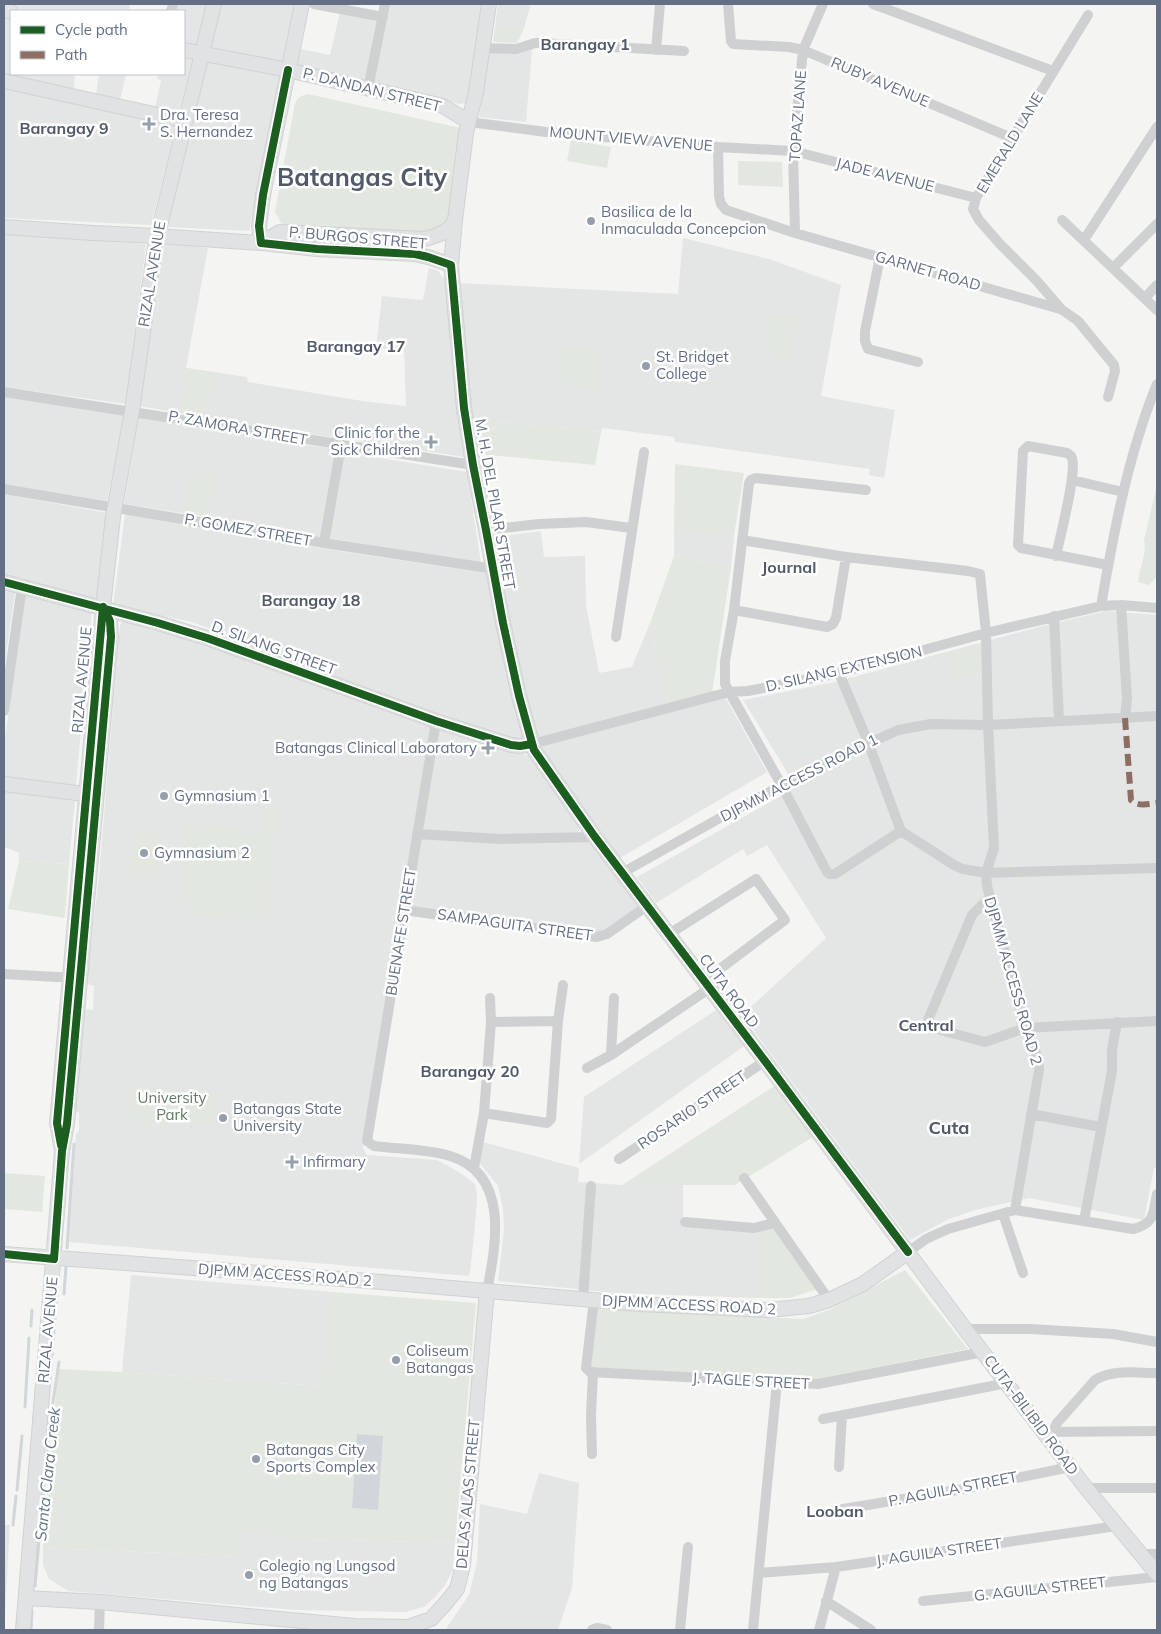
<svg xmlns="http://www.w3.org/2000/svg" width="1161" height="1634" viewBox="0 0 1161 1634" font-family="Mulish,sans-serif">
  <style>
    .built { fill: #e4e5e5 }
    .green { fill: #e2e8e0 }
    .water { fill: #d0d6da }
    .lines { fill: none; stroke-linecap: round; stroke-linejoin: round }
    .stream { stroke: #d0d6da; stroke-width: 3 }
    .secondary-casing { stroke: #d0d2d3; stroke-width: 16 }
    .street { stroke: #cfd0d1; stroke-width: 10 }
    .secondary { stroke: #e1e2e3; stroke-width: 14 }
    .quiet { stroke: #8d6e63; stroke-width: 6; stroke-dasharray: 12 6; stroke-linecap: butt }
    .cycleway-casing { stroke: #fff; stroke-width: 11 }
    .cycleway { stroke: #1b5e20; stroke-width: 8 }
    .poi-dot { fill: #959eab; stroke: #fff; stroke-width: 2 }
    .labels { text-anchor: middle; stroke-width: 5; stroke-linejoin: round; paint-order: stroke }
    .street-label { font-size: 15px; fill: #626f85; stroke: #fff }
    .poi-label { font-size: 15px; fill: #626f85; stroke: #fff; text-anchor: start }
    .park-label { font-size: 15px; fill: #627b61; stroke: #fff }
    .neighbourhood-label { font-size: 16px; font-weight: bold; fill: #505a69; stroke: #fff }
    .water-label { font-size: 16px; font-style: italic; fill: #637789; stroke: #fff }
    .quarter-label { font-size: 18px; font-weight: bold; fill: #505a69; stroke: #fff }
    .town-label { font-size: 25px; font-weight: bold; fill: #505a69; stroke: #fff }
  </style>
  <rect width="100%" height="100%" fill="#f4f5f2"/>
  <path class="built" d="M 4,4 L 130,4 L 129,11 L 29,11 L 4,6 Z
    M 177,4 L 209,4 L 197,48 L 184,45 L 184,11 L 175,11 Z
    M 222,4 L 296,4 L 284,65 L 210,50 Z
    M 390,4 L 483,4 L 470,98 L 467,103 L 460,104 L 374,83 Z
    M 498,4 L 531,4 L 523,31 L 495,27 Z
    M 340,12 L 376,21 L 365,82 L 292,64 L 296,48 L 330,55 Z
    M 4,15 L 11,17 L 11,74 L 75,74 L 74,89 L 4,74 Z
    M 532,49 L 526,122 L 479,117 L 490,51 Z
    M 184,54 L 193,56 L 179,112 L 155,108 L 161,80 L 157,79 L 158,74 L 184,74 Z
    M 206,60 L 280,74 L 249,231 L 167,227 L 177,178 Z
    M 99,74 L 126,74 L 120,100 L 96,94 Z
    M 4,85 L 177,123 L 151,225 L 4,218 Z
    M 4,234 L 146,244 L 126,404 L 4,387 Z
    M 683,238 L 769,259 L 841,285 L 821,396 L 895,410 L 884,478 L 869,475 L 870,469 L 675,442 L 674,437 L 602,428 L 601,432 L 473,420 L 459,283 L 678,294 Z
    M 164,243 L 208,248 L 186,368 L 247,377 L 248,382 L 362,401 L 406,406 L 404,350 L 376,348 L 382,296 L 423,300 L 429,268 L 438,271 L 446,281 L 448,287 L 457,412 L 464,457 L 289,431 L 139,406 Z
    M 4,397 L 125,414 L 107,501 L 4,484 Z
    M 139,416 L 221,432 L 221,430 L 244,434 L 244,436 L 246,437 L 336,449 L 323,539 L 207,517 L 124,504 Z
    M 343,452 L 467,472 L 481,563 L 328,538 Z
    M 4,494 L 107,513 L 97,599 L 4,575 Z
    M 125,514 L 209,527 L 266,540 L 486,573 L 494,616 L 523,739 L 516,742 L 477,727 L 437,715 L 316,671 L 288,656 L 192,622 L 113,606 Z
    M 674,529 L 734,536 L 731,567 L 674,556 Z
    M 541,531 L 544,557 L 585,556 L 586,605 L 599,673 L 632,667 L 650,623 L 669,703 L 535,740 L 512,630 L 497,537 Z
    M 4,589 L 15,593 L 4,669 Z
    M 25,594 L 92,611 L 76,785 L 4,777 L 4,745 Z
    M 1106,611 L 1157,615 L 1157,1168 L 1154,1168 L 1144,1220 L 1029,1198 L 975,1210 L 949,1219 L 910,1240 L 742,1015 L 826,938 L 767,845 L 747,856 L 743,849 L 656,903 L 637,877 L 795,788 L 784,767 L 743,700 L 835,682 L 1046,625 Z
    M 123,621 L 227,652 L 430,727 L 363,1148 L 367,1155 L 437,1160 L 459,1172 L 475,1184 L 477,1195 L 476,1215 L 470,1272 L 468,1276 L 69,1242 L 76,1134 L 79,1131 L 79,1113 L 76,1112 L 85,1009 L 93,1010 L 94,986 L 87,984 L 99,875 L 120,625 Z
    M 725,697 L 767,772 L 620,858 L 539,746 Z
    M 438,729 L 529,756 L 580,826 L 579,831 L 578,833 L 498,837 L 422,833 Z
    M 4,790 L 75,801 L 69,864 L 19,861 L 19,853 L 4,847 Z
    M 421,837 L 591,842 L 640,906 L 601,932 L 593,933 L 408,908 Z
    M 716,1010 L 744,1046 L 579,1164 L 584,1097 Z
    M 483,1142 L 579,1168 L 578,1182 L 622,1185 L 683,1185 L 683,1224 L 756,1231 L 756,1298 L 615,1293 L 498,1281 L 504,1230 L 503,1209 L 498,1186 L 479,1162 Z
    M 131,1275 L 333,1292 L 322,1386 L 122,1372 Z
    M 539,1473 L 579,1483 L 572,1588 L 558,1630 L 445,1630 L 469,1595 L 477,1562 L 480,1504 L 527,1514 Z
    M 4,1525 L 10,1525 L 4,1630 Z
    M 241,1531 L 301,1539 L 455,1543 L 453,1570 L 445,1585 L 434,1598 L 424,1607 L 405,1612 L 296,1610 L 68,1591 L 49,1579 L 43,1565 L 43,1548 L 238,1556 Z"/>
  <path class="green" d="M 495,27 L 523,31 L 517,43 L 493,42 Z
    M 308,94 L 461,128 L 451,215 L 446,224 L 428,233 L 287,226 L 281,223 L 275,212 L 294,108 C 296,99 299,96 308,94 Z
    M 571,140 L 611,147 L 607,168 L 567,161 Z
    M 738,161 L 782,162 L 783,187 L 738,185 Z
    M 772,314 L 795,318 L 788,356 L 764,352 Z
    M 578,344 L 596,352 L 597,388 L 559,384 L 561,350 Z
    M 186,368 L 214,372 L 204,417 L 178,413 Z
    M 473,420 L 601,432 L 595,465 L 478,454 Z
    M 675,464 L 744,473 L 734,536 L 674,529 Z
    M 192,471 L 213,475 L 207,517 L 185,514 Z
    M 1157,485 L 1157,577 L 1149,585 L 1138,582 C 1139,567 1147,556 1144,540 Z
    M 674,556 L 731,567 L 712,694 L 669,703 L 650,623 Z
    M 982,645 L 982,674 L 949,674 L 948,654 Z
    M 261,809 L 275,810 L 267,922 L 190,915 L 190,908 L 181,907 L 187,824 L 259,832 Z
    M 133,830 L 159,832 L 156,875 L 130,873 Z
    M 19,861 L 69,864 L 65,918 L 8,909 Z
    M 774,1086 L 813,1137 L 735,1185 L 622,1185 Z
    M 131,1087 L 216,1091 L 214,1126 L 129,1121 Z
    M 4,1173 L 45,1176 L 42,1212 L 4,1209 Z
    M 775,1227 L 818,1289 L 790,1298 L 756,1298 L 756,1231 Z
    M 905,1270 L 968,1349 L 813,1380 L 590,1367 L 598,1309 L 803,1319 L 831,1309 Z
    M 333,1292 L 476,1303 L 455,1543 L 301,1539 L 241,1531 L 238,1556 L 43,1548 L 58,1369 L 122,1372 L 321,1386 Z"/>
  <path class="water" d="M 357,1434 L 383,1436 L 378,1510 L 352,1508 Z"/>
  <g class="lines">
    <path class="stream" d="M 67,1248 L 74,1144
      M 64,1294 L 66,1266
      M 31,1326 L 32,1310
      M 25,1407 L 29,1338
      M 17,1490 L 22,1436
      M 13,1525 L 16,1496
      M 35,1586 L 49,1429 L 59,1362
      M 31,1630 L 32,1611"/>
    <defs>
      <path id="secondary" d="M 489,4 L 476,92 L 466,133 L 455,220 L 451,265 L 464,408 L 473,465 L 486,530 L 503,623 L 519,696 L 534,750 L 595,837 L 765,1061 L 965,1329 L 1086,1488 L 1157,1574
        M 4,10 L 11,12
        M 184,50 L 288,70 L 443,106 L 469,122
        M 4,81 L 185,121
        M 4,227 L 93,233 L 157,236 L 261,243 L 317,249 L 415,254 L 428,257 L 451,265
        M 261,243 L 259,226 L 263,195 L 302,4
        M 261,243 L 280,232 L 425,239 C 436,236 450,232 455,220
        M 4,582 L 158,623 L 207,638 L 436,721 L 511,745 L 520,746 L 532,744
        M 4,784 L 93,795
        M 62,1151 L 57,1123 L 103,607 L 113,517 L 132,411 L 155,246 L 214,4
        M 4,1254 L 382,1282 L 639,1304 L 768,1310 L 809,1306 L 829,1300 L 863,1284 L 908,1252
        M 26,1598 L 100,1602 L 355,1626 L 408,1627 L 431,1619 L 445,1604 L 457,1589 L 463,1565 L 487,1291
        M 23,1630 L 62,1151 L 67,1124 L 111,637 L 110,621 L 105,612"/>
    </defs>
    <use href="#secondary" class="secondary-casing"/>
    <path class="street" d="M 314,4 L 383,17
      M 728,4 L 731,41 L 733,44 L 789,47 L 803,50 L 1012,138
      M 873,4 L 1053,71
      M 171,11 L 173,4
      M 1088,15 L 976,198 L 973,209 L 979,220 L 1000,244 L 1037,281 L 1061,309 L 1078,321 L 1114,365 L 1115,371 L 1108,397
      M 482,48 L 516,49 L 535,43 L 542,43 L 684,51
      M 656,50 L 660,4
      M 368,89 L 385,4
      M 469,122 L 546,132 L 718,147 L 793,151 L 976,198
      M 718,147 L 719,196 L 721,204 L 726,210 L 795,233 L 1060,309
      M 1062,220 L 1157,310
      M 795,233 L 793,151 L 803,50 L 823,4
      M 1084,240 L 1157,127
      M 880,257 L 865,331 L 865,341 L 868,349 L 918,362
      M 1113,268 L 1157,224
      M 1145,298 L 1157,285
      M 4,392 C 160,415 316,441 473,465
      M 1072,480 L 1123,492
      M 4,489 L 324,543 L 494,569
      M 866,490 L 756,478 L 751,480 L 749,483 L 734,610 L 725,661 L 725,684 L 782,786 L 827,872 L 830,874 L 835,874 L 901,831
      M 486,530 L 539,524 L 586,522 L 631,528
      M 742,540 L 846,557 L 968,571 L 980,574 L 986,633 L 988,725 L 994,848 L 986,873 L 987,886 L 1025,1028 L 1038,1058 L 1039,1070 L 1015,1210
      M 324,543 L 341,445
      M 1056,556 C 1060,537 1077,473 1072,458 C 1071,455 1070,455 1067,453 L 1028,446 L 1023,451 L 1018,545 L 1021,548 L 1108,565
      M 1121,605 L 1127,698 L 1125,718
      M 1101,606 C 1114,531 1128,455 1157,384
      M 734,610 L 827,627 L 833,624 L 836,618 L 846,557
      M 1054,616 L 1059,721
      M 616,637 L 644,452
      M 839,673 L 868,742 L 901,831 L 954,865 L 963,869 L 986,873 L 1157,868
      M 4,711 L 22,587
      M 436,721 L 367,1141 L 374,1146 C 397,1149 428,1149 450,1156 C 510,1174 496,1245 487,1291
      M 532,744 L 729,692 L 748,691 L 839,673 L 986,633 L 1101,606 L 1121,605 L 1157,608
      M 417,834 L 500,839 L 595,837
      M 622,873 L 727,814 L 828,762 L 898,730 L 931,724 L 988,725 L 1157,716
      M 989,898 L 972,915 L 928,1020 L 929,1025 L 933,1028 L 985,1042 L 1025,1028 L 1157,1021
      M 404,910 L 597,937 L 607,934 L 647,906
      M 669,934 L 756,879 L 785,920 L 704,981
      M 4,974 L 75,978
      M 490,998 L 491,1022
      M 558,1021 L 563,985
      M 611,1055 L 614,998
      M 587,1068 L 611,1055 L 710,988
      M 1031,1114 L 1101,1127
      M 619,1159 L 765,1061
      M 474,1168 L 484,1113 L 491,1022 L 558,1021 L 551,1119 L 547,1123 L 484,1113
      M 744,1178 L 829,1300
      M 1003,1214 L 1023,1273
      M 1084,1221 L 1112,1071 L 1112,1050 L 1117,1022
      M 685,1222 L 754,1228 L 774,1223
      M 908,1252 L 926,1239 L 948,1229 L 1015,1210 L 1133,1229 C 1155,1224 1153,1213 1157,1194
      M 583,1299 L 591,1186
      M 594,1300 L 586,1368 L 590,1372 L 818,1384 L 983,1352
      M 965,1329 L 1031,1329 L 1113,1334 L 1157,1342
      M 823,1419 L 1007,1383
      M 1053,1431 L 1057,1423 L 1095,1380 C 1113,1369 1137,1373 1157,1373
      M 1048,1432 L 1157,1431
      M 592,1454 L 591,1416 L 593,1372
      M 839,1467 L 842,1415
      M 1086,1488 L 1157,1488
      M 837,1510 L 964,1489 L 1070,1467
      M 1140,1554 L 1157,1554
      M 760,1573 L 836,1567 L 1117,1526
      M 826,1601 L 871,1630
      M 923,1601 L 1157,1577
      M 99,1630 L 100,1602
      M 592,1630 L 597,1628 L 607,1630
      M 680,1630 L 688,1547
      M 753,1630 L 777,1382
      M 819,1630 L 836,1567"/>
    <use href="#secondary" class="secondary"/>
    <path class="quiet" d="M 1125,718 L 1131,800 C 1137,807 1149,804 1157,803"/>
    <defs>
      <path id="cycleway" d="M 288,70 L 263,195 L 259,226 L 261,243 L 317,249 L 415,254 L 428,257 L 451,265 L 464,408 L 473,465 L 486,530 L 503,623 L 519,696 L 534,750 L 595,837 L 765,1061 L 908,1252
        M 4,582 L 158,623 L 207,638 L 436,721 L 511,745 L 520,746 L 532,744
        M 61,1145 L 57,1123 L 103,607
        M 4,1254 L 54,1259 L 62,1151 L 67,1124 L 111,637 L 110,621 L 103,607"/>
    </defs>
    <use href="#cycleway" class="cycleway-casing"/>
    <use href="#cycleway" class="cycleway"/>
  </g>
  <g class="poi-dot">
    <path d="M146.5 116.5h5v5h5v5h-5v5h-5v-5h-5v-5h5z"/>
    <circle cx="591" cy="221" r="5"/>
    <circle cx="646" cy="366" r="5"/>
    <path d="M428.5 434.5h5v5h5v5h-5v5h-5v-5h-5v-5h5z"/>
    <path d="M485.5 740.5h5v5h5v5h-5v5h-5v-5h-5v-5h5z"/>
    <circle cx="164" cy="796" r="5"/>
    <circle cx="144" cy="853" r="5"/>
    <circle cx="223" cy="1118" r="5"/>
    <path d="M289.5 1154.5h5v5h5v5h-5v5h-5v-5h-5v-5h5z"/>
    <circle cx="396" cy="1360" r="5"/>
    <circle cx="256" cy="1459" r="5"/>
    <circle cx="249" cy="1575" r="5"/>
  </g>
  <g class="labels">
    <g class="street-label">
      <text transform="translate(880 82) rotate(23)" y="5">RUBY AVENUE</text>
      <text transform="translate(372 90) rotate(14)" y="5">P. DANDAN STREET</text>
      <text transform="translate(798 116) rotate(-86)" y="5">TOPAZ LANE</text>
      <text transform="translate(631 139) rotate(5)" y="5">MOUNT VIEW AVENUE</text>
      <text transform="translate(1010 143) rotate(-59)" y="5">EMERALD LANE</text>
      <text transform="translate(885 175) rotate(14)" y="5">JADE AVENUE</text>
      <text transform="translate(358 238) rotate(5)" y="5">P. BURGOS STREET</text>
      <text transform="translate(928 271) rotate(16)" y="5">GARNET ROAD</text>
      <text transform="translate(152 274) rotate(-81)" y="5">RIZAL AVENUE</text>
      <text transform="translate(238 428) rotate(10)" y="5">P. ZAMORA STREET</text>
      <text transform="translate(495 504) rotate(80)" y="5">M. H. DEL PILAR STREET</text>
      <text transform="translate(248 530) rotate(10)" y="5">P. GOMEZ STREET</text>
      <text transform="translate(274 648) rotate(20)" y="5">D. SILANG STREET</text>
      <text transform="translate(844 669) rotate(-13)" y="5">D. SILANG EXTENSION</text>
      <text transform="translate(82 680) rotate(-85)" y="5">RIZAL AVENUE</text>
      <text transform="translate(799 778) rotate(-27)" y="5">DJPMM ACCESS ROAD 1</text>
      <text transform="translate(515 925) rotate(8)" y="5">SAMPAGUITA STREET</text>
      <text transform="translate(401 932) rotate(-81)" y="5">BUENAFE STREET</text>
      <text transform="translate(1013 981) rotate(74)" y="5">DJPMM ACCESS ROAD 2</text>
      <text transform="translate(729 991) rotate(53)" y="5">CUTA ROAD</text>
      <text transform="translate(692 1110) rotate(-34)" y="5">ROSARIO STREET</text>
      <text transform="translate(285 1275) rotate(4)" y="5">DJPMM ACCESS ROAD 2</text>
      <text transform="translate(689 1305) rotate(3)" y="5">DJPMM ACCESS ROAD 2</text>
      <text transform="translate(48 1330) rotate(-85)" y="5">RIZAL AVENUE</text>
      <text transform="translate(751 1381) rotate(3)" y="5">J. TAGLE STREET</text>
      <text transform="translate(1031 1415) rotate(53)" y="5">CUTA-BILIBID ROAD</text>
      <text transform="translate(953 1489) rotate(-11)" y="5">P. AGUILA STREET</text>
      <text transform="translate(468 1494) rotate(-85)" y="5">DELAS ALAS STREET</text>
      <text transform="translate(939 1552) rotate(-8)" y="5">J. AGUILA STREET</text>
      <text transform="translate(1040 1589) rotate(-6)" y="5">G. AGUILA STREET</text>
    </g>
    <g class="poi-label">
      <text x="160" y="120">Dra. Teresa<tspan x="160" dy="17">S. Hernandez</tspan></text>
      <text x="601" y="217">Basilica de la<tspan x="601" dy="17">Inmaculada Concepcion</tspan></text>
      <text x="656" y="362">St. Bridget<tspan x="656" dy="17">College</tspan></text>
      <text x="420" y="438" text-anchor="end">Clinic for the<tspan x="420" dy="17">Sick Children</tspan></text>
      <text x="477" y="753" text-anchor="end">Batangas Clinical Laboratory</text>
      <text x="174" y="801">Gymnasium 1</text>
      <text x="154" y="858">Gymnasium 2</text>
      <text x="233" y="1114">Batangas State<tspan x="233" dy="17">University</tspan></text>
      <text x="303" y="1167">Infirmary</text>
      <text x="406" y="1356">Coliseum<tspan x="406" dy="17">Batangas</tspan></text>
      <text x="266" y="1455">Batangas City<tspan x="266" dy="17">Sports Complex</tspan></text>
      <text x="259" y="1571">Colegio ng Lungsod<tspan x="259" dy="17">ng Batangas</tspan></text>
    </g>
    <g class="park-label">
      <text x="172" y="1103">University<tspan x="172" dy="17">Park</tspan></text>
    </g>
    <g class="neighbourhood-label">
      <text x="585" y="50">Barangay 1</text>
      <text x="64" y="134">Barangay 9</text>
      <text x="356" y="352">Barangay 17</text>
      <text x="789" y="573">Journal</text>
      <text x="311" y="606">Barangay 18</text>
      <text x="926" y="1031">Central</text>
      <text x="470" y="1077">Barangay 20</text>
      <text x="835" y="1517">Looban</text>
    </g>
    <g class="water-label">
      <text transform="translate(47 1474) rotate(-84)" y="6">Santa Clara Creek</text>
    </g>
    <g class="quarter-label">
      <text x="949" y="1134">Cuta</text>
    </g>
    <g class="town-label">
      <text x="362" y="186">Batangas City</text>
    </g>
  </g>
  <rect width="1161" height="1634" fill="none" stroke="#626f85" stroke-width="10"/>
  <rect x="10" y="10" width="175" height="65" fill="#ffffff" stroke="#c0c5ce"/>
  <rect x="20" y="26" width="25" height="8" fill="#1b5e20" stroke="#c0c5ce"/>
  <text x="55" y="35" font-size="15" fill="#626f85">Cycle path</text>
  <rect x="20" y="51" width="25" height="8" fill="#8d6e63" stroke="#c0c5ce"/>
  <text x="55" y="60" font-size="15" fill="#626f85">Path</text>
</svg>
